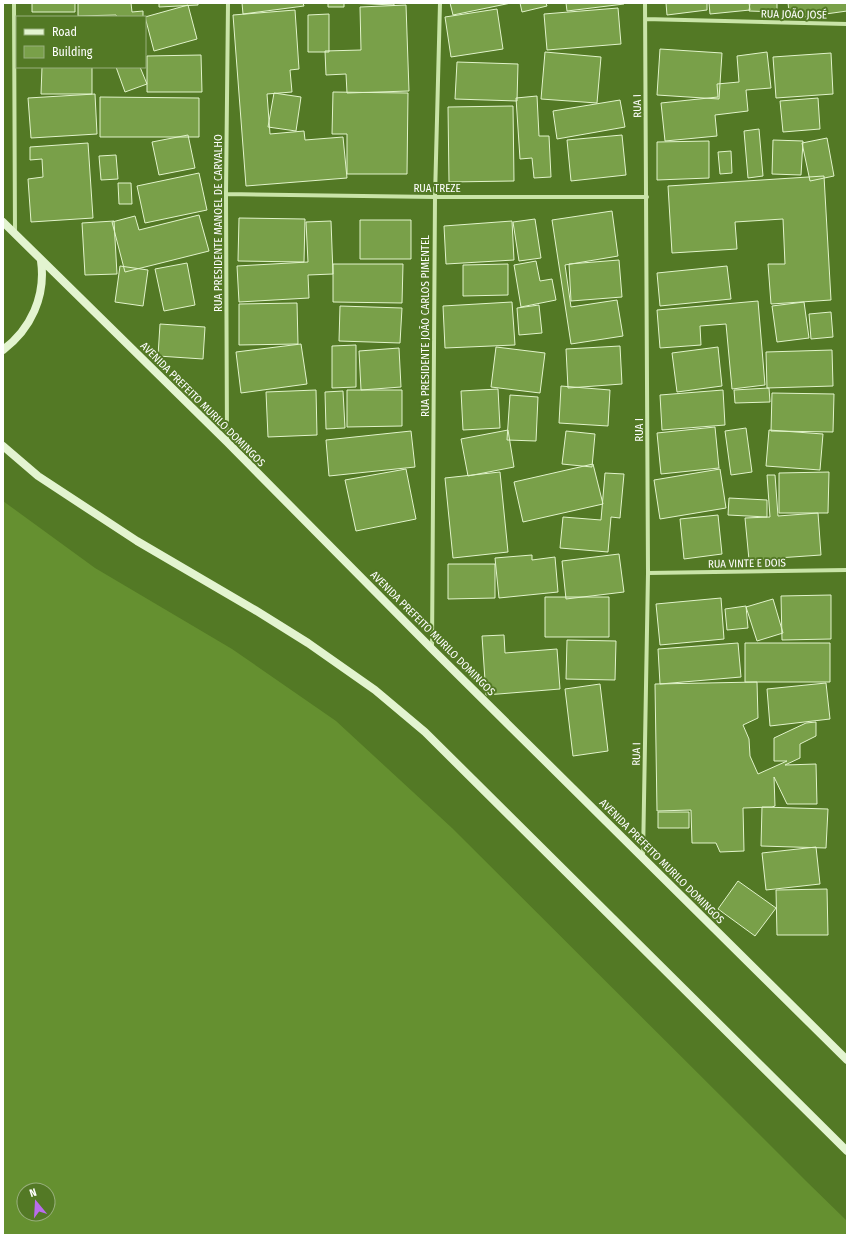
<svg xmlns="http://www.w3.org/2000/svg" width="850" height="1238" viewBox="0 0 850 1238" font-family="'Fira Sans Condensed',sans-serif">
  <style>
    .grass { fill: #659030; fill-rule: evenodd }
    .building { fill: #79a049; stroke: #e1f3ca }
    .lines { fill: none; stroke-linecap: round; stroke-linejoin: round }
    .minor { stroke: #c9e4a8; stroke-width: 4 }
    .secondary { stroke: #e3f4d0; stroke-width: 8 }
    .labels { text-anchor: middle; stroke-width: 4; stroke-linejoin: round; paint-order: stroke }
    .street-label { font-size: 11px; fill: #fff; stroke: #537925 }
  </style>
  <rect width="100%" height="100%" fill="#537925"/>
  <path class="grass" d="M 3,501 L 95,568 L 232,649 L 336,721 L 452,828 L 806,1181 L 847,1221 L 847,1235 L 3,1235 ZM 24,1190 L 48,1190 L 48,1214 L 24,1214 Z"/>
  <path class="building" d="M 32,3 L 75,3 L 75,12 L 32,12 Z
    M 78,3 L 131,3 L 132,12 L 143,11 L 143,17 L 117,17 L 116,15 L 78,16 Z
    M 159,3 L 198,3 L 198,5 L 159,7 Z
    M 242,3 L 303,3 L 304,6 L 243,14 Z
    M 328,3 L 344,3 L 344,7 L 328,7 Z
    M 346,3 L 394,3 L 394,5 Z
    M 450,3 L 511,3 L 453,15 Z
    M 520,3 L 546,3 L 547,6 L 522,12 Z
    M 566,3 L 624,3 L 624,4 L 567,11 Z
    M 666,3 L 707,3 L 707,10 L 667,15 Z
    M 709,3 L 749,3 L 750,10 L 710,14 Z
    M 750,3 L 777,3 L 777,12 L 749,11 Z
    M 788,3 L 847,3 L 847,11 L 790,19 Z
    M 188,5 L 197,39 L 154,51 L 145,17 Z
    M 406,5 L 409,91 L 347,93 L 346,74 L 326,75 L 325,51 L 361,50 L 360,7 Z
    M 618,8 L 621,44 L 547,50 L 544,14 Z
    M 497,9 L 503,49 L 451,57 L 445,17 Z
    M 295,10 L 299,69 L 290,70 L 292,92 L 267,94 L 270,134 L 304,131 L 305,140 L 343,137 L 347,178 L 246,186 L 233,15 Z
    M 329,14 L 329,52 L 308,52 L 308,15 Z
    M 660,49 L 722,53 L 719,99 L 657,95 Z
    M 545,52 L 601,57 L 597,103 L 541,99 Z
    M 767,52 L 771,88 L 746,90 L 748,111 L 715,115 L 717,136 L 665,141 L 661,103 L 718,97 L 717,84 L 739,82 L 737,56 Z
    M 831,53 L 833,94 L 776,98 L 773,57 Z
    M 201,55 L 202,92 L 147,92 L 147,56 Z
    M 457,62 L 518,64 L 517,101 L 455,99 Z
    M 42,67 L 92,67 L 92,94 L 41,94 Z
    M 116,67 L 140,67 L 147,84 L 125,92 Z
    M 333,92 L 408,93 L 407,174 L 347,174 L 347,134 L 332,134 Z
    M 274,93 L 301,97 L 296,131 L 268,127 Z
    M 95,94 L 97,134 L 31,138 L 28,98 Z
    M 537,96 L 539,136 L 549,136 L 551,177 L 534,178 L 532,158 L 520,159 L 516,98 Z
    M 100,97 L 199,98 L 199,137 L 100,137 Z
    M 818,98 L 820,129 L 783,132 L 780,101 Z
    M 620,100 L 625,127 L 557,139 L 553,111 Z
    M 513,106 L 514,181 L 449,182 L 448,107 Z
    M 759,129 L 763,176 L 748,178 L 744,131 Z
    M 188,135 L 195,168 L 159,175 L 152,142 Z
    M 622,135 L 626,175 L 571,181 L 567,140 Z
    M 827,138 L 834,176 L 810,181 L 802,143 Z
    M 773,140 L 803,141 L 801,175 L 772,174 Z
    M 709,141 L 709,178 L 657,180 L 657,142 Z
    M 88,143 L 93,218 L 31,222 L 28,179 L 43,177 L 42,159 L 30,160 L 30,147 Z
    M 731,151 L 732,173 L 720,174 L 718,152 Z
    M 116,155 L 118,179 L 101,180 L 99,156 Z
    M 199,173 L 207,210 L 145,223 L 137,186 Z
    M 824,176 L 831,300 L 771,304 L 768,264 L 785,264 L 783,219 L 735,222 L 737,249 L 672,253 L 668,186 Z
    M 118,183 L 131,183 L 132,204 L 119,204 Z
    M 612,211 L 618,256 L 565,265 L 571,307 L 617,300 L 623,336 L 571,344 L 552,220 Z
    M 199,215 L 209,251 L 125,272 L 112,222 L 135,216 L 139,230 Z
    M 239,218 L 305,219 L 304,262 L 238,261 Z
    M 535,219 L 541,258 L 519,261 L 513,222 Z
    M 360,220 L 411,220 L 411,259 L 360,259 Z
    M 114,221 L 117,274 L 85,275 L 82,223 Z
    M 331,221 L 333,274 L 308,275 L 309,298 L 239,302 L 237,266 L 308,262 L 306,222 Z
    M 512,221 L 514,260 L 446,264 L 444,226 Z
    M 619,260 L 622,297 L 571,301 L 569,264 Z
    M 536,261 L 540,281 L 552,279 L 556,300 L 521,307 L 514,265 Z
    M 187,263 L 195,305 L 164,311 L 155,269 Z
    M 333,264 L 403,264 L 402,303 L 333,302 Z
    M 508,264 L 508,295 L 463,296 L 463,265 Z
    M 120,266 L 148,270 L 143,306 L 115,302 Z
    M 727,266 L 731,299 L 660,306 L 657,273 Z
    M 758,301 L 765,385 L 732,389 L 726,324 L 700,326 L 701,345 L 660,348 L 657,310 Z
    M 512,302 L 515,345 L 445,348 L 443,306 Z
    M 804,302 L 809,338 L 777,342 L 772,306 Z
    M 297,303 L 298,344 L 239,345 L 239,304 Z
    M 539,305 L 542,333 L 519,335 L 517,308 Z
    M 340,306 L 402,308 L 400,343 L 339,341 Z
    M 831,312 L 833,337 L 811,339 L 809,314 Z
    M 160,324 L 205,327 L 203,359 L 158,356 Z
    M 301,344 L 307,384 L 241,393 L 236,352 Z
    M 356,345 L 356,387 L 332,388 L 332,346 Z
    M 620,346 L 622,384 L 568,388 L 566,349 Z
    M 496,347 L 545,353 L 540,393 L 491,387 Z
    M 718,347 L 722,386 L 677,392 L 672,353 Z
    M 399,348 L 401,387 L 361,390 L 359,351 Z
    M 832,350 L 833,386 L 767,388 L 766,352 Z
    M 561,386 L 610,390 L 608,426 L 559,423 Z
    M 769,388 L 770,402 L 735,403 L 734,390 Z
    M 498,389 L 500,428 L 463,430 L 461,391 Z
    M 316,390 L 317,435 L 268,437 L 266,392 Z
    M 347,390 L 402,390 L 402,426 L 347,427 Z
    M 723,390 L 725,425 L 662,430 L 660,395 Z
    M 343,391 L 345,428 L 326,429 L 325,392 Z
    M 772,393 L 834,394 L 833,432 L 771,431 Z
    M 510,395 L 538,397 L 536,441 L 507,440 Z
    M 715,427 L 719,468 L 661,474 L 657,433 Z
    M 746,428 L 752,472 L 731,475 L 725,431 Z
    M 508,430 L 514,467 L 468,476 L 461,439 Z
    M 769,430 L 823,434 L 820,470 L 766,466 Z
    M 411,431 L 415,467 L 329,476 L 326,440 Z
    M 566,431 L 595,434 L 592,467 L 562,464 Z
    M 593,464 L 603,504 L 523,522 L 514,482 Z
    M 406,469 L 416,519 L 356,531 L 345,480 Z
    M 720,469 L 726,508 L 660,519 L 654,480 Z
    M 500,472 L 508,552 L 453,558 L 445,478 Z
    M 829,472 L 828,513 L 779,513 L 779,473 Z
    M 605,473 L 624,474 L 620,518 L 611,517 L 608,552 L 560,548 L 563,517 L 601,520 Z
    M 767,475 L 775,475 L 778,516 L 818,513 L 821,555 L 749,560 L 745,518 L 770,517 Z
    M 729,498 L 767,500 L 767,517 L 728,515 Z
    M 718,515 L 722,554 L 684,559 L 680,519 Z
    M 619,554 L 624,592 L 566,599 L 562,561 Z
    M 532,555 L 532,560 L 555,557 L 558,592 L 499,598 L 495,558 Z
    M 448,564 L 495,564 L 495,598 L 448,599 Z
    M 831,595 L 831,639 L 782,640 L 781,596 Z
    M 545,597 L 609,597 L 609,637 L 545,637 Z
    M 721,598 L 724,639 L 660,645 L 656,604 Z
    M 773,599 L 783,633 L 757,641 L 746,607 Z
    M 746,606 L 748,628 L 727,630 L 725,609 Z
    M 504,635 L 505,653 L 557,649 L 560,689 L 486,695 L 482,636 Z
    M 567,640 L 616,641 L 615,680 L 566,679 Z
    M 738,643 L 741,677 L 660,684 L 658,649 Z
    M 745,643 L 830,643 L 830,682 L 745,682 Z
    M 757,682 L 758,718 L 743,725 L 749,739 L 750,756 L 758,774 L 787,761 L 774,761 L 774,738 L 806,723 L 816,722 L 816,736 L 800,744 L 800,758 L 785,765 L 816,764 L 817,804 L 787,804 L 774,777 L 775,806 L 772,807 L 743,808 L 744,851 L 720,852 L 716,843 L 692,843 L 691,810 L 657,811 L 655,684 Z
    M 826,683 L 830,719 L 770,726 L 767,689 Z
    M 600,684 L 608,751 L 573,756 L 565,689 Z
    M 762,807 L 828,809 L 826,848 L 761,846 Z
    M 658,812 L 689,812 L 689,828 L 658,828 Z
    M 816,847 L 820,884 L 766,890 L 762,853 Z
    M 738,881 L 776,908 L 755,936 L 718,909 Z
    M 827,889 L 828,935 L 777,935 L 776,890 Z"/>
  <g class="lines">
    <path class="minor" d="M 14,3 L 15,233
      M 645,19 L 847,24
      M 226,194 L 435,197 L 647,197
      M 227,441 L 226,194 L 228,3
      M 648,573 L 847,570
      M 432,649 L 435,197 L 440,3
      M 643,857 L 648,573 L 645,3"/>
    <path class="secondary" d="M 3,222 L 227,442 L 432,649 L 847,1060
      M 3,350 C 31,329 46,296 41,261
      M 3,446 L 38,476 L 137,541 L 255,610 L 308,643 L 375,690 L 425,732 L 847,1151"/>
  </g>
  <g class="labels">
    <g class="street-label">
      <text transform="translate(794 14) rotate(1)" y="4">RUA JOÃO JOSÉ</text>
      <text transform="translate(637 106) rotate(-91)" y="4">RUA I</text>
      <text x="437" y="192">RUA TREZE</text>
      <text transform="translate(218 223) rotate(-90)" y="4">RUA PRESIDENTE MANOEL DE CARVALHO</text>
      <text transform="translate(425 326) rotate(-90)" y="4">RUA PRESIDENTE JOÃO CARLOS PIMENTEL</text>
      <text transform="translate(203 404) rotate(45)" y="4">AVENIDA PREFEITO MURILO DOMINGOS</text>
      <text transform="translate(639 430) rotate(-90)" y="4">RUA I</text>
      <text transform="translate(747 563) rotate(-1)" y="4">RUA VINTE E DOIS</text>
      <text transform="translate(433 633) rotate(45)" y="4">AVENIDA PREFEITO MURILO DOMINGOS</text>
      <text transform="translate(636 754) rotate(-89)" y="4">RUA I</text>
      <text transform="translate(662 861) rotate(45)" y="4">AVENIDA PREFEITO MURILO DOMINGOS</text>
    </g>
  </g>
  <rect width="850" height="1238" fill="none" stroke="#ffffff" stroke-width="8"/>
  <rect x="16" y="16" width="130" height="52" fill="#537925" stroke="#98af7c"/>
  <rect x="24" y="29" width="20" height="6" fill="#e3f4d0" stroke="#98af7c"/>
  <text x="52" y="36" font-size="12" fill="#ffffff">Road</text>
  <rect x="24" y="46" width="20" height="12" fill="#79a049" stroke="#98af7c"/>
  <text x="52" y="56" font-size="12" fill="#ffffff">Building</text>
  <g transform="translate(36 1202) rotate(342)"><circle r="19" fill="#537925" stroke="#98af7c"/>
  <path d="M0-3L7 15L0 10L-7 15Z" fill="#ba6ced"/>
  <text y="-6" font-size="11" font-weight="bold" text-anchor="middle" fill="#ffffff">N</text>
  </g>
</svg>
